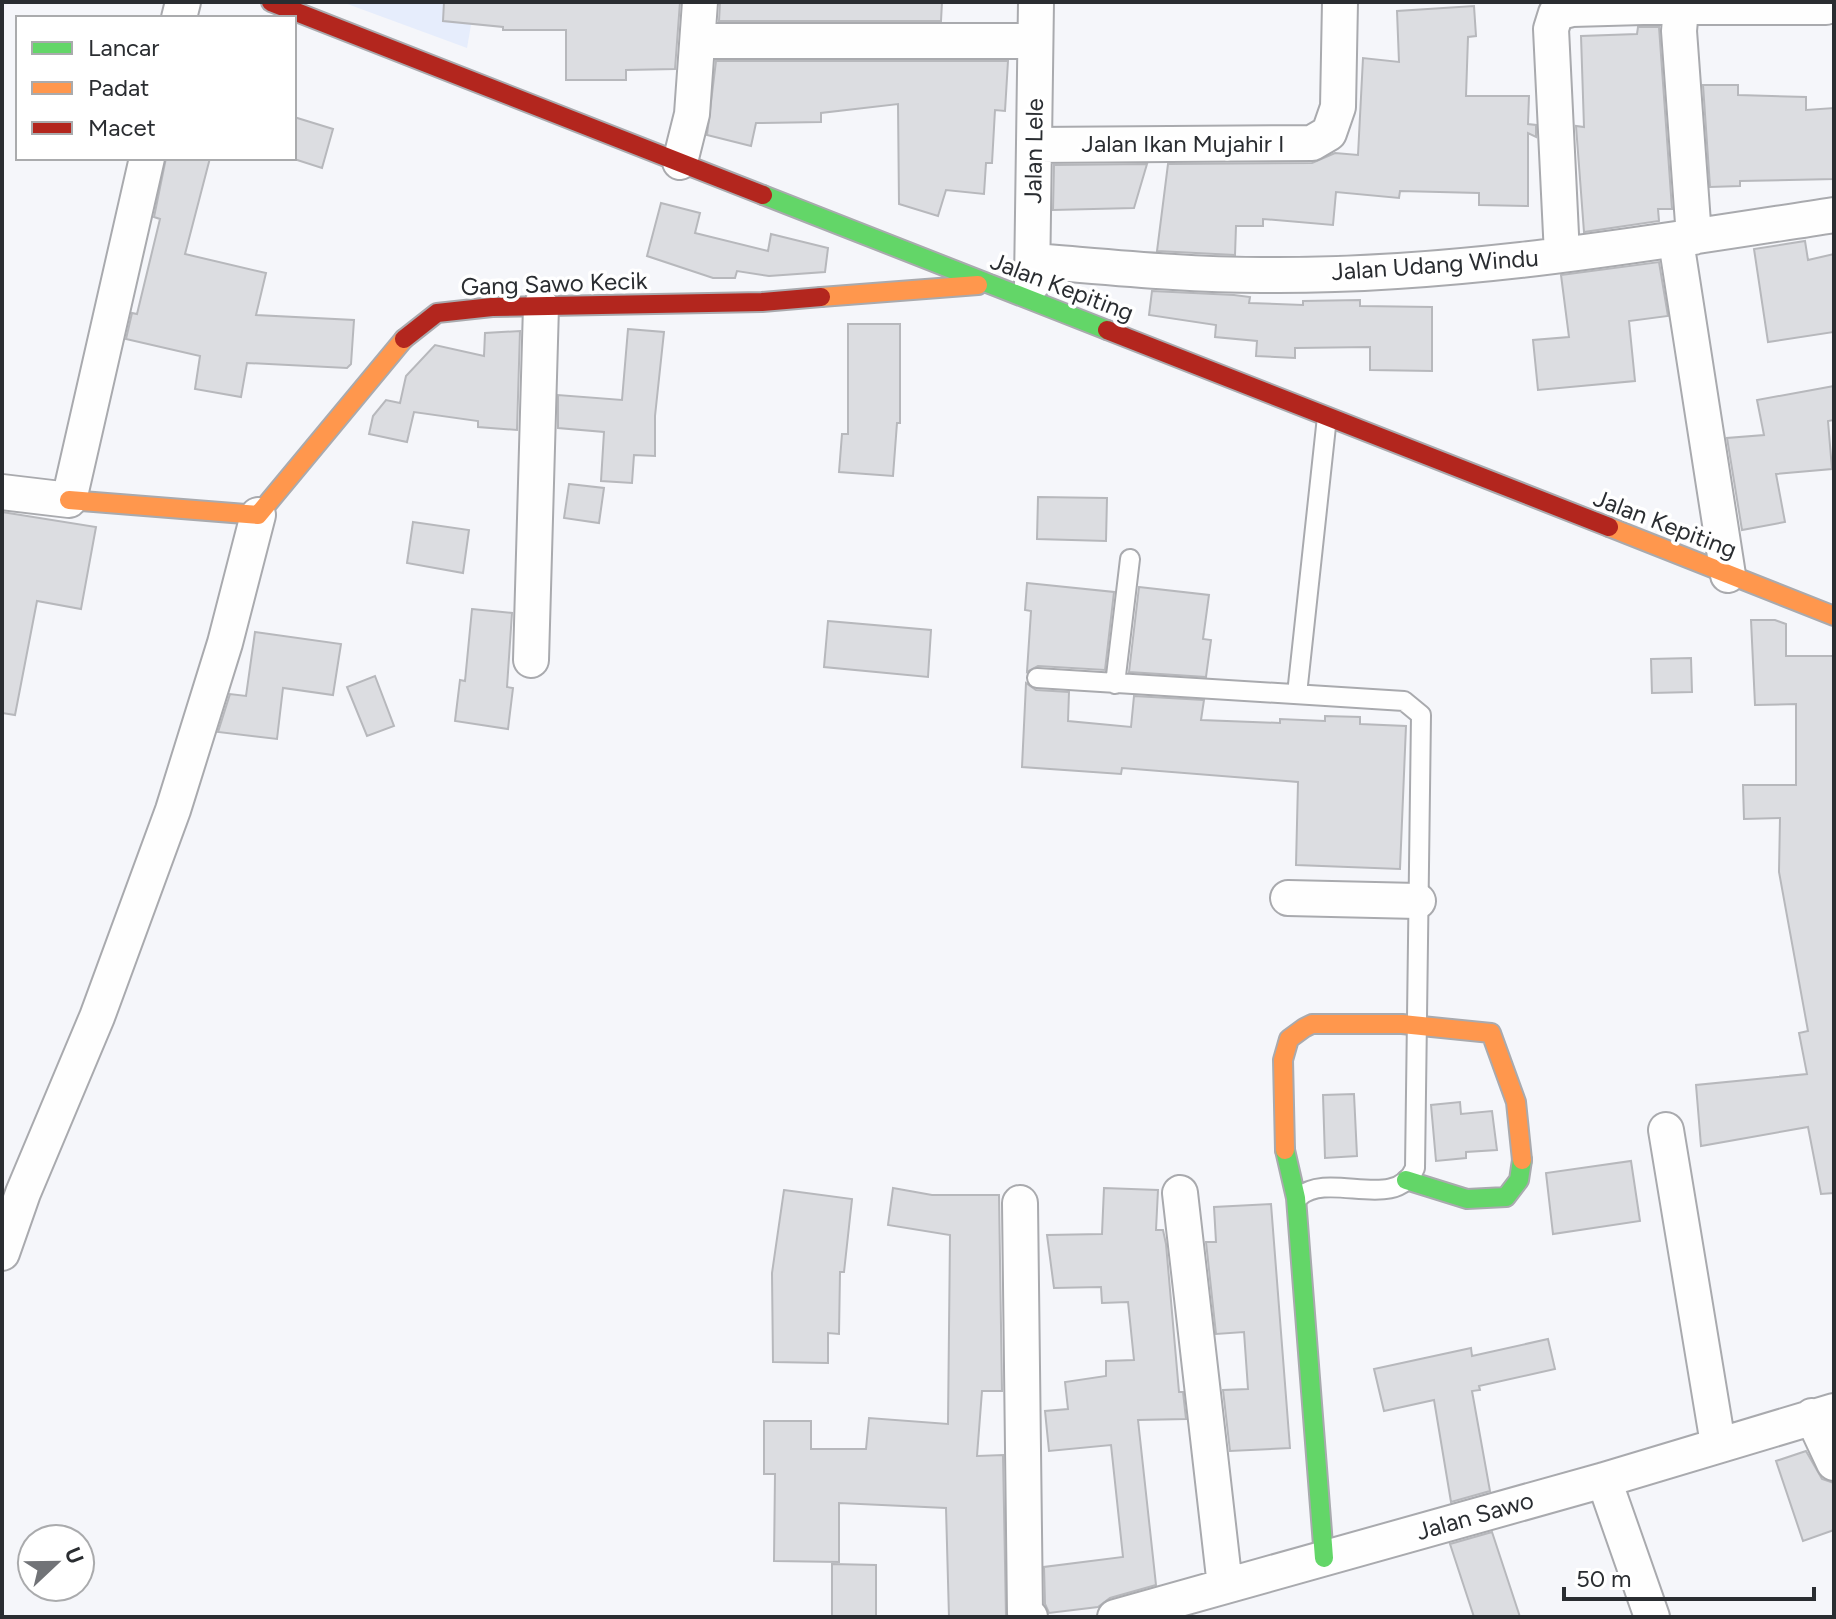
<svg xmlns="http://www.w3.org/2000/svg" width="1836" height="1619" viewBox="0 0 1836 1619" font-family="Figtree,sans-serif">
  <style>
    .green { fill: #e6edfc }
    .building { fill: #dcdde1; stroke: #b7b8bc; stroke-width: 2 }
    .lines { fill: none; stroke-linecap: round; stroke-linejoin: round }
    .lane-casing { stroke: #a9aaae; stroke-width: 22 }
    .street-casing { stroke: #a9aaae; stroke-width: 38 }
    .fast-casing { stroke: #a9aaae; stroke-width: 22 }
    .slow-casing { stroke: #a9aaae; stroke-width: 22 }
    .jam-casing { stroke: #a9aaae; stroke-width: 22 }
    .lane { stroke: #fefefe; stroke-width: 18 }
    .street { stroke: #fefefe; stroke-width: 34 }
    .fast { stroke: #63d668; stroke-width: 18 }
    .slow { stroke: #ff974d; stroke-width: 18 }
    .jam { stroke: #b3261e; stroke-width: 18 }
    .labels { text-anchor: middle; stroke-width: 7; stroke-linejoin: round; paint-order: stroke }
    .street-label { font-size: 24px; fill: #2a2d31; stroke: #fff }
  </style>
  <rect width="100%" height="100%" fill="#f5f6fa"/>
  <path class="green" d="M 342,2 L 475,2 L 467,48 Z"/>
  <path class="building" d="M 444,2 L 680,2 L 675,69 L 626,70 L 626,80 L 566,80 L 566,30 L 503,30 L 503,27 L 443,21 Z
    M 720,2 L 942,2 L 941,21 L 719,21 Z
    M 1474,6 L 1476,36 L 1468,37 L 1466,96 L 1529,96 L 1528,124 L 1536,125 L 1536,137 L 1528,133 L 1528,206 L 1479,205 L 1479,193 L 1400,191 L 1399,198 L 1336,192 L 1333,225 L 1263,219 L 1263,226 L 1236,226 L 1235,255 L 1157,251 L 1168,164 L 1312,163 L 1335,153 L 1358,155 L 1363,58 L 1399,62 L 1397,11 Z
    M 1638,27 L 1659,27 L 1672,209 L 1658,209 L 1659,221 L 1584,232 L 1576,126 L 1584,127 L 1581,36 L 1637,34 Z
    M 716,61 L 1008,61 L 1005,111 L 995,110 L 992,163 L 986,163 L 984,194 L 946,190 L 938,216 L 899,204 L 898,104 L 821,113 L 821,122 L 756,123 L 751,146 L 707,135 Z
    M 1703,85 L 1738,85 L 1738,95 L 1806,97 L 1806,110 L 1834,108 L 1834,179 L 1740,181 L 1740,186 L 1710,187 Z
    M 294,117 L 333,129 L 322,168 L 294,159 Z
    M 166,158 L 210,158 L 185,254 L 266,273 L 256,315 L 354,320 L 351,364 L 347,368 L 247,363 L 241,397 L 195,389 L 200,356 L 126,339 L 132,313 L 137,314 L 160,219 L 154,217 Z
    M 1147,164 L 1134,208 L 1053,210 L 1054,165 Z
    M 661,203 L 700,213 L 695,233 L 768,251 L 771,234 L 828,248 L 825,272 L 769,276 L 737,271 L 735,278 L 713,278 L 647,256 Z
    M 1805,241 L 1808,260 L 1834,254 L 1834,332 L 1768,342 L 1754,249 Z
    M 1659,262 L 1668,316 L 1629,321 L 1635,381 L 1538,390 L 1533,340 L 1569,337 L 1561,275 Z
    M 1152,291 L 1234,295 L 1250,297 L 1249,303 L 1303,305 L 1303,301 L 1360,300 L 1360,306 L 1432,307 L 1432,371 L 1370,370 L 1370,347 L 1295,348 L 1295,358 L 1256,356 L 1257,341 L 1215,337 L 1216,325 L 1149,315 Z
    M 848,324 L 900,324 L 900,423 L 897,423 L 893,476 L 839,472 L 842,434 L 848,434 Z
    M 628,329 L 664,332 L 655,416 L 655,456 L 634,455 L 632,483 L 601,481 L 604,432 L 558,428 L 558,395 L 622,400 Z
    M 520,331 L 517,430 L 478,427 L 478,421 L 414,412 L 407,442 L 369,434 L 373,416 L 386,400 L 400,403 L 406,376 L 435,345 L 484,356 L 485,333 Z
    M 1834,386 L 1834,420 L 1828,421 L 1832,469 L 1776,474 L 1785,522 L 1742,530 L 1727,438 L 1764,435 L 1757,400 Z
    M 569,484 L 604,488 L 599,523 L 564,518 Z
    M 1038,497 L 1107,498 L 1106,541 L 1037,539 Z
    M 2,512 L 96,527 L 81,609 L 37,601 L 15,715 L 2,713 Z
    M 413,522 L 469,530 L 463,573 L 407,563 Z
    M 1027,583 L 1114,592 L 1105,670 L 1038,666 L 1027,672 L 1031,611 L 1025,610 Z
    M 1139,587 L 1209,595 L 1203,639 L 1211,640 L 1206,677 L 1129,672 Z
    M 472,609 L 512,613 L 507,687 L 513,688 L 508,729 L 455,721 L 460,680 L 465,681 Z
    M 1751,620 L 1775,620 L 1786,624 L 1786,656 L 1834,656 L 1834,1193 L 1821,1194 L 1808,1127 L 1701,1146 L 1696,1085 L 1807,1074 L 1799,1033 L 1808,1031 L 1779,872 L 1780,818 L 1744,819 L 1743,785 L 1796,785 L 1796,704 L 1755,705 Z
    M 828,621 L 931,630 L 928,677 L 824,667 Z
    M 255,632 L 341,644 L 333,695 L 283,688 L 277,739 L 218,732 L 230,694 L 246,696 Z
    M 1691,658 L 1692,692 L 1652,693 L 1651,659 Z
    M 375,676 L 394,726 L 367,736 L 347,687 Z
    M 1026,683 L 1036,690 L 1069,692 L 1068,721 L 1131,727 L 1134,696 L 1204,700 L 1201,720 L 1280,723 L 1280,719 L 1325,721 L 1325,716 L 1360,717 L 1360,724 L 1406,726 L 1400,869 L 1296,865 L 1298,782 L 1122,768 L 1121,774 L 1022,767 Z
    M 1354,1094 L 1357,1156 L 1325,1158 L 1323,1095 Z
    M 1460,1102 L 1461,1114 L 1492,1111 L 1497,1150 L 1466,1152 L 1466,1158 L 1436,1161 L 1431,1105 Z
    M 1631,1161 L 1640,1221 L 1553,1234 L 1546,1173 Z
    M 893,1188 L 932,1195 L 999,1195 L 1002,1391 L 982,1391 L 977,1456 L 1003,1455 L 1006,1617 L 949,1617 L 946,1508 L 839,1503 L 839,1562 L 774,1561 L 775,1474 L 764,1474 L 764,1421 L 811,1421 L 811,1449 L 866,1449 L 869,1418 L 948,1424 L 950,1235 L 888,1225 Z
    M 1104,1188 L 1158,1190 L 1156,1230 L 1163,1230 L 1166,1244 L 1179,1392 L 1183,1392 L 1186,1419 L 1138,1420 L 1156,1585 L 1110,1598 L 1098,1607 L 1049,1613 L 1045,1604 L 1044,1567 L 1123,1557 L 1111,1445 L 1049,1451 L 1045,1411 L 1068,1409 L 1065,1382 L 1106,1376 L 1106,1361 L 1134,1360 L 1128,1302 L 1102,1303 L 1101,1287 L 1054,1288 L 1047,1235 L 1102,1234 Z
    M 784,1190 L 852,1199 L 844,1272 L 840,1272 L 839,1334 L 828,1333 L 828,1363 L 773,1362 L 772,1273 Z
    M 1271,1204 L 1290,1448 L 1230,1451 L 1223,1390 L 1248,1389 L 1244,1332 L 1216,1334 L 1206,1242 L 1216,1242 L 1214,1207 Z
    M 1548,1339 L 1555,1369 L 1479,1386 L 1480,1390 L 1472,1391 L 1490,1491 L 1451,1502 L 1434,1400 L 1384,1411 L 1374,1369 L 1471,1348 L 1472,1356 Z
    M 1806,1451 L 1822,1479 L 1834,1483 L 1834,1530 L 1803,1541 L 1776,1461 Z
    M 1492,1532 L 1520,1617 L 1474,1617 L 1450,1544 Z
    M 832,1564 L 876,1565 L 876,1617 L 832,1617 Z"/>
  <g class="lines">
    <defs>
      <path id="lane" d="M 1037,678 L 1404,701 L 1421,715 L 1415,1168 C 1396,1213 1329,1170 1299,1197
        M 1115,684 L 1130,559
        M 1297,694 L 1327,417"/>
      <path id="street" d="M 1681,8 L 1679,31 L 1694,237
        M 179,18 L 183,2
        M 699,41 L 1035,41
        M 1034,145 L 1312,143 L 1329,133 L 1338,107 L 1340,2
        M 680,162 L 692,114 L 700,2
        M 1676,241 L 1728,575
        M 1562,255 L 1551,29 L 1556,13 L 1572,9 L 1643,7 L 1826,7
        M 1033,261 C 1109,267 1185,275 1262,275 C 1455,277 1645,244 1834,215
        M 1032,284 L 1036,2
        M 2,492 L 69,500 L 147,158
        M 531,660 L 541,306
        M 1288,898 L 1418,901
        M 1666,1130 L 1718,1444
        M 1180,1193 L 1225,1586
        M 1020,1203 L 1025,1613 L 1030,1617
        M 2,1253 L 23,1193 L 97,1017 L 173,810 L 225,643 L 258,515
        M 1812,1416 L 1834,1463
        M 1604,1480 L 1652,1617
        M 1115,1617 L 1604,1480 L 1834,1411"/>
      <path id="fast" d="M 763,195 L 1107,330
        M 1285,1150 L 1296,1198 L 1324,1558
        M 1406,1180 L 1467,1199 L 1506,1197 L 1519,1180 L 1522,1160"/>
      <path id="slow" d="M 821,297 L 978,285
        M 69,500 L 258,515 L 404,339
        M 1609,527 L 1834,616
        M 1285,1150 L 1283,1060 L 1289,1039 L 1304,1028 L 1312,1024 L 1402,1024 L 1491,1033 L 1516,1102 L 1522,1160"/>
      <path id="jam" d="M 271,2 L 763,195
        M 1107,330 L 1609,527
        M 404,339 L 437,313 L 492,307 L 762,302 L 821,297"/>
    </defs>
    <use href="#lane" class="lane-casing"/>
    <use href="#street" class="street-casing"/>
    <use href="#fast" class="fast-casing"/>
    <use href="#slow" class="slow-casing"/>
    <use href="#jam" class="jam-casing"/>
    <use href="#lane" class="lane"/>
    <use href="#street" class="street"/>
    <use href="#fast" class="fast"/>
    <use href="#slow" class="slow"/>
    <use href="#jam" class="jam"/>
  </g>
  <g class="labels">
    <g class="street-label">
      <text x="1183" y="152">Jalan Ikan Mujahir I</text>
      <text transform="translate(1034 151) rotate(-89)" y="8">Jalan Lele</text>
      <text transform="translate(1435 265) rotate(-4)" y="8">Jalan Udang Windu</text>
      <text transform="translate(554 284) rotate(-2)" y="8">Gang Sawo Kecik</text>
      <text transform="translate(1062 287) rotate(21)" y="8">Jalan Kepiting</text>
      <text transform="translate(1665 524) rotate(21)" y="8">Jalan Kepiting</text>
      <text transform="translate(1475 1516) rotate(-16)" y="8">Jalan Sawo</text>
    </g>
  </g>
  <rect width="1836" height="1619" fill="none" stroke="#2a2d31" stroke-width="8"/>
  <rect x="16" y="16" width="280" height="144" fill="#ffffff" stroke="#aaabad" stroke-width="2"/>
  <rect x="32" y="42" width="40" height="12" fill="#63d668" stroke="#aaabad" stroke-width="2"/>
  <text x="88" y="56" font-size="24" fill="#2a2d31">Lancar</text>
  <rect x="32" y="82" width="40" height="12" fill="#ff974d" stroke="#aaabad" stroke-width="2"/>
  <text x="88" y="96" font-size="24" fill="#2a2d31">Padat</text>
  <rect x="32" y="122" width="40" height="12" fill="#b3261e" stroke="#aaabad" stroke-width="2"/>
  <text x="88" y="136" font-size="24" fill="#2a2d31">Macet</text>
  <g transform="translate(56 1563) rotate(68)"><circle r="38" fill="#ffffff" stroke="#aaabad" stroke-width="2"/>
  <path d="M0-6L14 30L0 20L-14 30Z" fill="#717377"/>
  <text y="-12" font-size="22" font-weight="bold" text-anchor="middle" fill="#2a2d31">U</text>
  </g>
  <path d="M1564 1587v12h250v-12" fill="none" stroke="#2a2d31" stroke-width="4"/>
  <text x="1576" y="1587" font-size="24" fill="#2a2d31" stroke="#ffffff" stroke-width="6" paint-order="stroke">50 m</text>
</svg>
